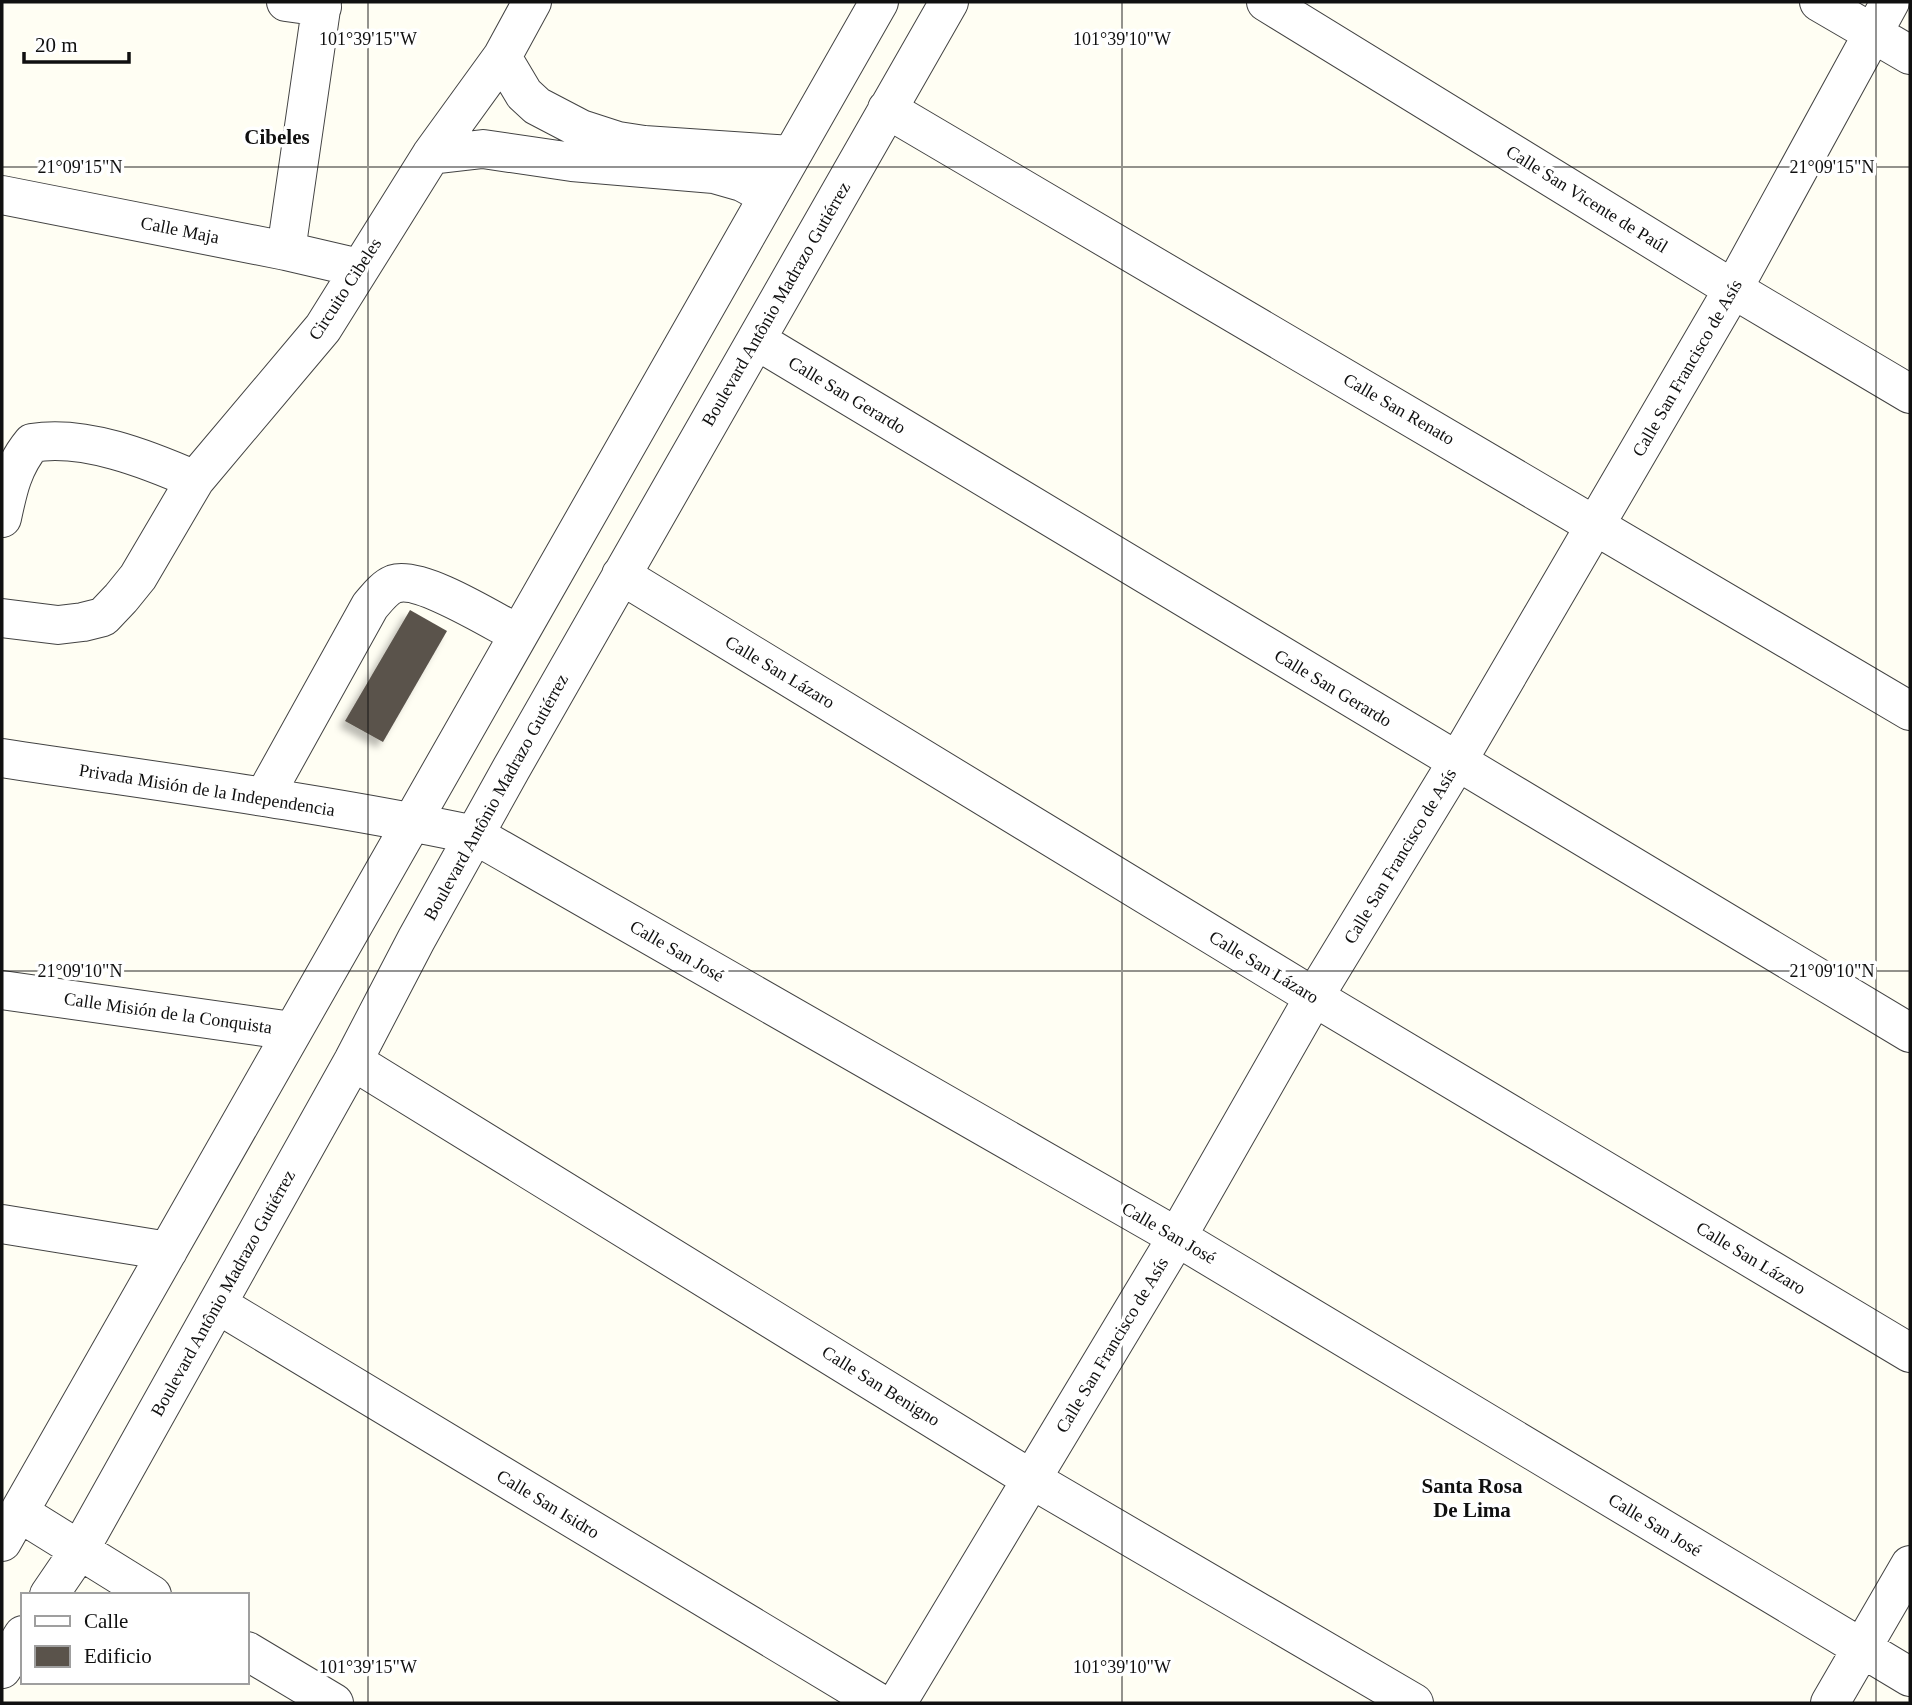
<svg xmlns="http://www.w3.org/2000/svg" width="1912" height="1705" viewBox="0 0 1912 1705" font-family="'Times New Roman',serif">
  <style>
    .building { fill: #5a534b; filter: url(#shadow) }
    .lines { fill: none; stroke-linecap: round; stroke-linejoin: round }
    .minor-casing { stroke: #434343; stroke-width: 40 }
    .minor { stroke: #fff; stroke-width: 38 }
    .ticks { fill: none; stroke: #101010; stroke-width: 2; stroke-opacity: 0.45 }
    .labels { text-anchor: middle; stroke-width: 7; stroke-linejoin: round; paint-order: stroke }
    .street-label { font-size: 18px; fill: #101010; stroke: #fff }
    .quarter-label { font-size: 21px; font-weight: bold; fill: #101010; stroke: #fff }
    .ticks-label { font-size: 18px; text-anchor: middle; fill: #101010; stroke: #fff; stroke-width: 7; stroke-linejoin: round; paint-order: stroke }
  </style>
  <defs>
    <filter id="shadow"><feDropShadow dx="-6" dy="6" stdDeviation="3.5" flood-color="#0004"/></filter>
  </defs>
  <rect width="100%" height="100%" fill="#fffef3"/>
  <path class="building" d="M 410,610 L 447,631 L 383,742 L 345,721 Z"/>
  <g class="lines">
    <defs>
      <path id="minor" d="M 286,2 L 322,7
        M 1266,2 L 1733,289 L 1910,394
        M 1819,2 L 1910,55
        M 502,57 L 524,94 L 537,106 L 581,129 L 618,141 L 644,145 L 791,155
        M 887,109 L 1910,711
        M 431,155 L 483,149 L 572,162 L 714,174 L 742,182 L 768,196
        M 2,195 L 286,251 L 359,268
        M 286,251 L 322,2
        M 756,340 L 1910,1033
        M 2,518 C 8,489 13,466 32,443 C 84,434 147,459 195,480
        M 621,575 L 1314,997 L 1910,1353
        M 2,618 L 58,625 L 83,622 L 103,617 L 121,598 L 138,577 L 195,480 L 323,328 L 431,155 L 502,57 L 532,2
        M 2,758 C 160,782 319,802 475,835 L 1177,1237 L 1910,1677
        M 264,797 L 370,606 C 377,598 384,588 394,584 C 420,575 493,621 518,634
        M 2,990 L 292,1031
        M 353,1061 L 1031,1479 L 1414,1703
        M 2,1224 L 168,1251
        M 217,1304 L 879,1703
        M 20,1513 L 152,1595
        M 2,1542 L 879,2
        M 49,1595 L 79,1551 L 353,1061 L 416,940 L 511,769 L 949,2
        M 247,1651 L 334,1703
        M 2,1669 L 23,1635
        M 897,1703 L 1177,1237 L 1314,997 L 1457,762 L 1733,289 L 1890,2
        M 1830,1703 L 1910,1565"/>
    </defs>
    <use href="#minor" class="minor-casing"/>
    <use href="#minor" class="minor"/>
  </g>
  <path class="ticks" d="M 368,2 L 368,1703M 1122,2 L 1122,1703M 1876,2 L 1876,1703M 2,167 L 1910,167M 2,971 L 1910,971"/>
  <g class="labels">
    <g class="street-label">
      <text transform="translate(1587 199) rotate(32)" y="6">Calle San Vicente de Paúl</text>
      <text transform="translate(180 230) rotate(11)" y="6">Calle Maja</text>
      <text transform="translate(345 289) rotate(-57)" y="6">Circuito Cibeles</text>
      <text transform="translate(776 304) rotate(-60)" y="6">Boulevard Antônio Madrazo Gutiérrez</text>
      <text transform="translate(1687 368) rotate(-60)" y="6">Calle San Francisco de Asís</text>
      <text transform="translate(847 395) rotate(31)" y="6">Calle San Gerardo</text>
      <text transform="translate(1399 409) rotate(30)" y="6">Calle San Renato</text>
      <text transform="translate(780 672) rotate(31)" y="6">Calle San Lázaro</text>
      <text transform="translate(1333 688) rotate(31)" y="6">Calle San Gerardo</text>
      <text transform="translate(207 790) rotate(9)" y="6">Privada Misión de la Independencia</text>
      <text transform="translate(496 797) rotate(-61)" y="6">Boulevard Antônio Madrazo Gutiérrez</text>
      <text transform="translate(1400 856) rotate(-59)" y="6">Calle San Francisco de Asís</text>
      <text transform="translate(677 951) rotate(30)" y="6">Calle San José</text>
      <text transform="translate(1264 967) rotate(31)" y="6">Calle San Lázaro</text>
      <text transform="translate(168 1013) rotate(8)" y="6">Calle Misión de la Conquista</text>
      <text transform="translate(1169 1233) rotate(30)" y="6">Calle San José</text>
      <text transform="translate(1751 1258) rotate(31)" y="6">Calle San Lázaro</text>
      <text transform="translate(223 1293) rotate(-61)" y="6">Boulevard Antônio Madrazo Gutiérrez</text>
      <text transform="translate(1112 1345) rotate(-59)" y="6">Calle San Francisco de Asís</text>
      <text transform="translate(881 1386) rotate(32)" y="6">Calle San Benigno</text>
      <text transform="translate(548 1504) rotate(31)" y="6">Calle San Isidro</text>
      <text transform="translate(1655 1525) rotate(31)" y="6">Calle San José</text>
    </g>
    <g class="quarter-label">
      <text x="277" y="144">Cibeles</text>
      <text x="1472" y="1493">Santa Rosa<tspan x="1472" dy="24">De Lima</tspan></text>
    </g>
  </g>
  <g class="ticks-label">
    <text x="368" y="45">101°39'15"W</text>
    <text x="1122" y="45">101°39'10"W</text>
    <text x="80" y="173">21°09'15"N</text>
    <text x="1832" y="173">21°09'15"N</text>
    <text x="80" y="977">21°09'10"N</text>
    <text x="1832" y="977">21°09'10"N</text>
    <text x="368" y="1673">101°39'15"W</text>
    <text x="1122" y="1673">101°39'10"W</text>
  </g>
  <rect width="1912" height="1705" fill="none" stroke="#101010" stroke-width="7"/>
  <rect x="21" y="1593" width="228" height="91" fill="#ffffff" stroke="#9f9f9f" stroke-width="2"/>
  <rect x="35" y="1616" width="35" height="10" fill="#ffffff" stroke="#9f9f9f" stroke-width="2"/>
  <text x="84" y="1628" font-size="21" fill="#101010">Calle</text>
  <rect x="35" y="1646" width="35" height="21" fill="#5a534b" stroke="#9f9f9f" stroke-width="2"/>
  <text x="84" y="1663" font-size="21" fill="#101010">Edificio</text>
  <path d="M24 52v10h105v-10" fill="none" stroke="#101010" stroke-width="3.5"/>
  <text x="35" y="52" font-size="21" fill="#101010" stroke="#ffffff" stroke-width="5" paint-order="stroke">20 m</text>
</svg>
